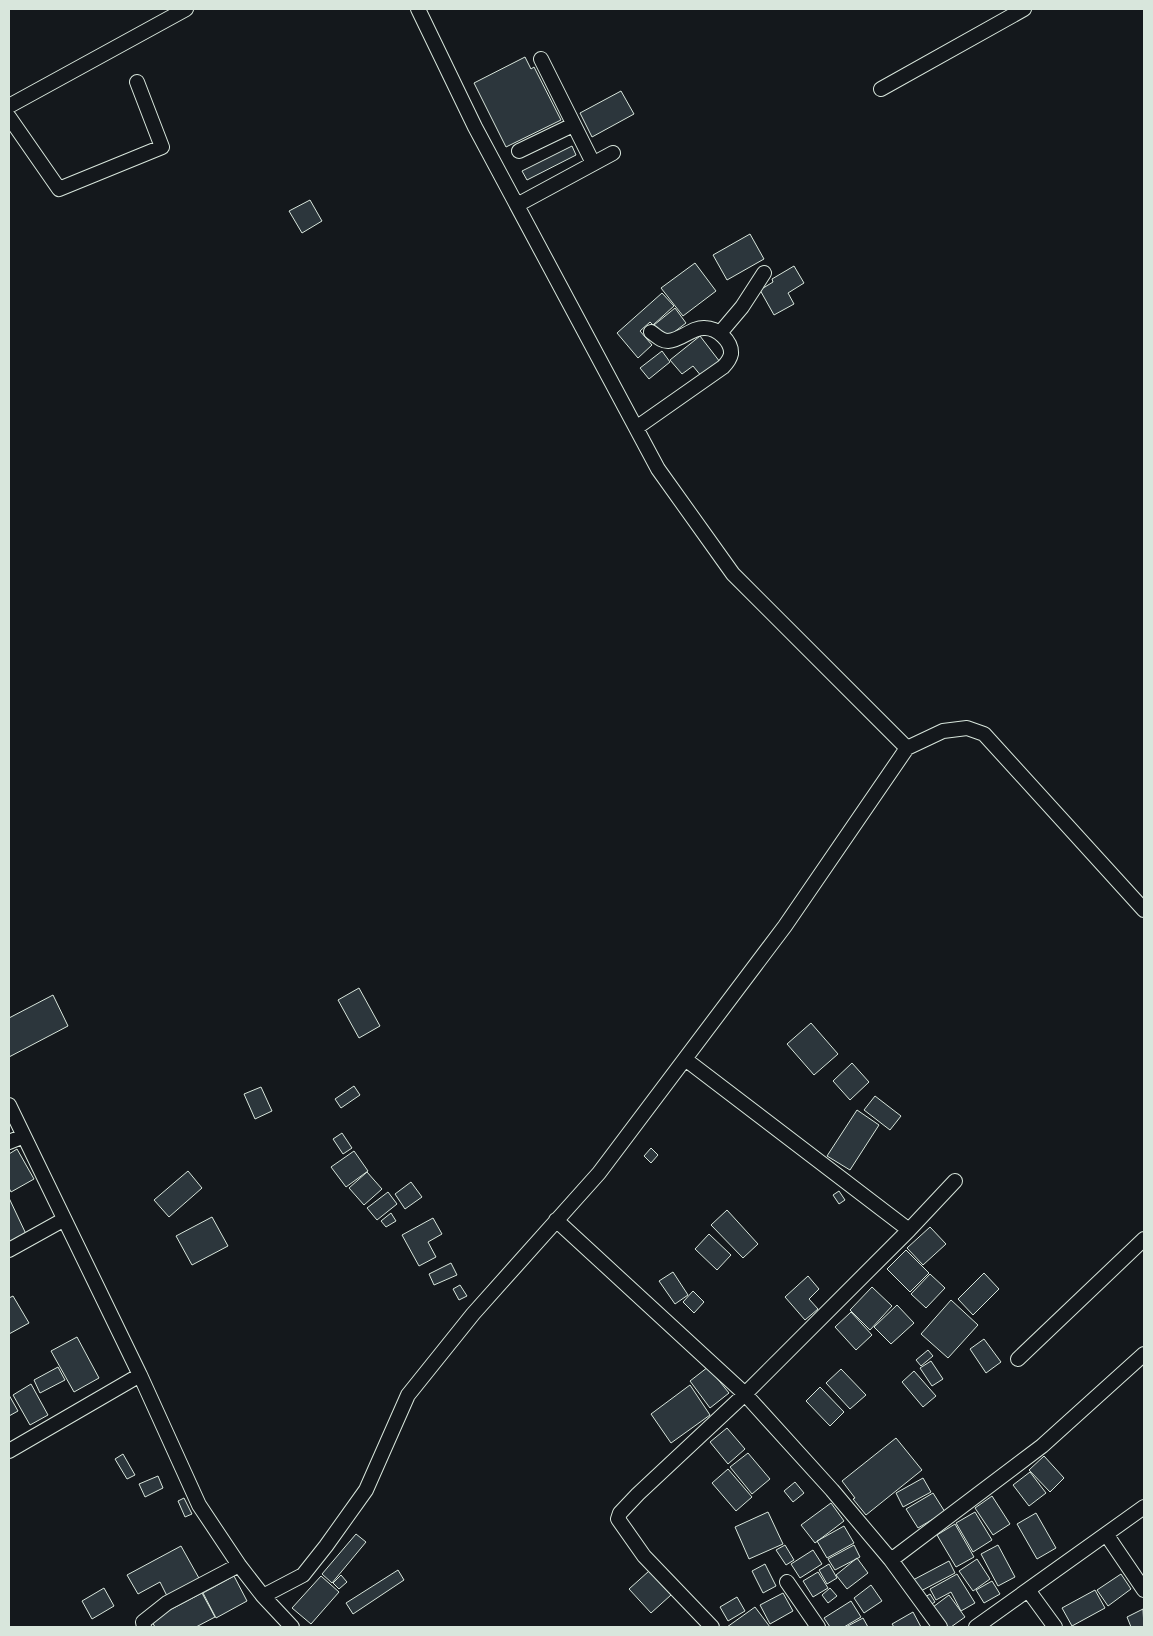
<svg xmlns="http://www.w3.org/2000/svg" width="1153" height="1636" viewBox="0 0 1153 1636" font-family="'Alegreya Sans',sans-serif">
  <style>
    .building { fill: #2c363c; stroke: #d8e6dc }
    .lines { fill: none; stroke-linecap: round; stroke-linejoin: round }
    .street-casing { stroke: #d8e6dc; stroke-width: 16 }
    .street { stroke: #14181c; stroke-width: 14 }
  </style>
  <rect width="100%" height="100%" fill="#14181c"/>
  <path class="building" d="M 525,57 L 531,69 L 534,67 L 561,120 L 506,147 L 474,83 Z
    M 621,91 L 634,114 L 592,137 L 580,113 Z
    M 572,146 L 576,155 L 527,180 L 522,171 Z
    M 310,200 L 322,221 L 302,233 L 289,211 Z
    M 750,234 L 764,259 L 727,280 L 713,255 Z
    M 695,263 L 716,291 L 683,316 L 661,288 Z
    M 794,266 L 804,283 L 788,293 L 794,304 L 774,315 L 760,290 L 773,282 L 772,279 Z
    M 662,293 L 674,306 L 653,325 L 650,322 L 640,331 L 652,345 L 638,358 L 617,333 Z
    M 675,308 L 686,323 L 665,339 L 654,325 Z
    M 700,336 L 720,362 L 702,377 L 693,366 L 682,374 L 670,360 Z
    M 662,351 L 670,362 L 649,379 L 640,368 Z
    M 359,988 L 380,1026 L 359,1038 L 338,1000 Z
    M 53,995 L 68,1026 L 9,1057 L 9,1018 Z
    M 811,1023 L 838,1054 L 814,1075 L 787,1044 Z
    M 852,1063 L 869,1082 L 850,1100 L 833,1081 Z
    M 354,1086 L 360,1095 L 341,1108 L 335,1099 Z
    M 261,1087 L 272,1111 L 255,1119 L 244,1094 Z
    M 875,1096 L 901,1116 L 890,1130 L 864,1110 Z
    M 857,1110 L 879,1125 L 850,1170 L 827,1156 Z
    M 342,1133 L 352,1148 L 343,1154 L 333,1139 Z
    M 651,1148 L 658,1155 L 651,1163 L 644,1156 Z
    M 17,1149 L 34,1179 L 11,1192 L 9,1188 L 9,1154 Z
    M 354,1151 L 368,1171 L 346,1187 L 331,1167 Z
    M 188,1171 L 202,1188 L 169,1217 L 154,1200 Z
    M 367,1172 L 382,1189 L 364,1205 L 349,1188 Z
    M 411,1182 L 422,1197 L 405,1209 L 395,1194 Z
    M 839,1191 L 845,1200 L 839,1204 L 833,1195 Z
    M 388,1192 L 397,1204 L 377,1220 L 367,1208 Z
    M 9,1198 L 26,1234 L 9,1242 Z
    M 727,1210 L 758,1244 L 743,1258 L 711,1225 Z
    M 391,1213 L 396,1221 L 386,1227 L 381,1221 Z
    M 212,1217 L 228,1246 L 192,1265 L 176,1236 Z
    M 433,1218 L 442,1234 L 428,1242 L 436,1257 L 419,1266 L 402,1235 Z
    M 930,1227 L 946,1244 L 923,1265 L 907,1248 Z
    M 709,1234 L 731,1255 L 717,1270 L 695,1249 Z
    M 906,1250 L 929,1273 L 910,1292 L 887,1269 Z
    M 451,1263 L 457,1275 L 434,1285 L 429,1274 Z
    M 673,1272 L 688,1295 L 675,1304 L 659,1281 Z
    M 984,1273 L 999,1289 L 973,1315 L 958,1299 Z
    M 930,1274 L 945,1288 L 926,1308 L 911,1294 Z
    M 808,1276 L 819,1289 L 809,1299 L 818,1309 L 805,1320 L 785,1297 Z
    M 460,1285 L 467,1296 L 459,1300 L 453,1289 Z
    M 872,1287 L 892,1306 L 870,1330 L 850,1310 Z
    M 693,1291 L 704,1302 L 694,1313 L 683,1302 Z
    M 13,1296 L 29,1323 L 9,1334 L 9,1298 Z
    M 951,1300 L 978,1325 L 948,1358 L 921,1334 Z
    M 897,1305 L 914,1323 L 891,1344 L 874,1327 Z
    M 851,1312 L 872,1335 L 856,1350 L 835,1327 Z
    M 77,1337 L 99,1378 L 74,1392 L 51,1351 Z
    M 984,1339 L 1001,1362 L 986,1373 L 970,1349 Z
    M 928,1350 L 933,1356 L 921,1366 L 916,1360 Z
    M 931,1361 L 943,1379 L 932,1386 L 920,1368 Z
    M 58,1367 L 65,1380 L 40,1393 L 34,1380 Z
    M 708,1367 L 729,1393 L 710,1408 L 690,1381 Z
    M 841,1369 L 866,1395 L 850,1409 L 826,1383 Z
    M 914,1371 L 936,1396 L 923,1407 L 902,1382 Z
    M 31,1384 L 48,1415 L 30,1425 L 13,1395 Z
    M 690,1385 L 710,1415 L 671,1443 L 651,1414 Z
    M 820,1387 L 844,1412 L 830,1426 L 806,1401 Z
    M 9,1395 L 18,1411 L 9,1416 Z
    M 727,1428 L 745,1449 L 728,1464 L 710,1442 Z
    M 896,1438 L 922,1470 L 866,1515 L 853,1499 L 855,1498 L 842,1481 Z
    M 748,1453 L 770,1479 L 752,1494 L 730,1467 Z
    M 123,1454 L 135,1475 L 127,1479 L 115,1459 Z
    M 1044,1456 L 1064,1478 L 1050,1492 L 1029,1470 Z
    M 728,1469 L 752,1497 L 736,1511 L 712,1483 Z
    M 1030,1472 L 1046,1493 L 1029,1506 L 1013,1485 Z
    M 158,1476 L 163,1488 L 145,1497 L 139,1484 Z
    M 923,1478 L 931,1492 L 903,1507 L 896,1493 Z
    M 795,1482 L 804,1493 L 793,1502 L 784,1491 Z
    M 933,1493 L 945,1512 L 918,1528 L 906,1509 Z
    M 992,1496 L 1010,1524 L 993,1535 L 975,1508 Z
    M 184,1498 L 192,1514 L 185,1517 L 178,1501 Z
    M 831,1503 L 844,1521 L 815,1543 L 801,1525 Z
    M 768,1512 L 783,1544 L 749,1559 L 735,1527 Z
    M 975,1512 L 992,1540 L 973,1552 L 956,1523 Z
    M 1036,1513 L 1056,1548 L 1037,1559 L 1017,1524 Z
    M 955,1524 L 974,1557 L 956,1567 L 937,1535 Z
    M 844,1526 L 854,1543 L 827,1558 L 817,1541 Z
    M 356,1534 L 366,1542 L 332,1583 L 322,1574 Z
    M 785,1545 L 794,1560 L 786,1565 L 776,1550 Z
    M 854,1545 L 860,1557 L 835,1570 L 828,1559 Z
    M 998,1545 L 1015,1577 L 998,1586 L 981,1554 Z
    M 181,1546 L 200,1580 L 168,1598 L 160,1582 L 138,1594 L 127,1575 Z
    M 813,1550 L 822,1564 L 800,1578 L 791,1564 Z
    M 857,1558 L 868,1573 L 847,1589 L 836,1575 Z
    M 977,1559 L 990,1579 L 973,1591 L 959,1571 Z
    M 949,1561 L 955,1573 L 919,1592 L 913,1580 Z
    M 765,1564 L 776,1586 L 763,1593 L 752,1571 Z
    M 829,1564 L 837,1578 L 827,1584 L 819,1570 Z
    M 398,1570 L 404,1580 L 353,1614 L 346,1603 Z
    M 649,1571 L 671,1595 L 651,1613 L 629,1589 Z
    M 818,1572 L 828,1588 L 813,1597 L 803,1581 Z
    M 957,1574 L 975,1603 L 961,1611 L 951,1592 L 936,1600 L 930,1589 Z
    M 1121,1574 L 1131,1589 L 1108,1606 L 1097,1590 Z
    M 341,1575 L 347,1582 L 339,1589 L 333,1583 Z
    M 234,1576 L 247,1601 L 216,1618 L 203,1593 Z
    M 321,1576 L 339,1592 L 311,1624 L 292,1608 Z
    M 992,1581 L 1000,1594 L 984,1603 L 976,1590 Z
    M 871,1585 L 882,1601 L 864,1613 L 854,1598 Z
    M 104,1588 L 114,1606 L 92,1619 L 82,1601 Z
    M 830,1588 L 837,1596 L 828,1603 L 822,1595 Z
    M 1095,1590 L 1105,1608 L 1072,1626 L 1062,1608 Z
    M 202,1593 L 215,1617 L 196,1627 L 155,1627 L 151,1620 Z
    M 783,1593 L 793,1611 L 770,1624 L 760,1605 Z
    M 930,1594 L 935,1602 L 930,1605 L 925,1597 Z
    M 949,1595 L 965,1617 L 951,1627 L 948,1627 L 933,1607 Z
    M 737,1597 L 745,1611 L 728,1621 L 720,1607 Z
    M 851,1601 L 861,1617 L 844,1627 L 830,1627 L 824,1618 Z
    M 755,1607 L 770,1627 L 727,1627 Z
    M 1143,1609 L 1144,1627 L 1131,1627 L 1127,1617 Z
    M 913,1612 L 921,1627 L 894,1627 L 892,1624 Z
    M 863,1618 L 868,1627 L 846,1627 Z"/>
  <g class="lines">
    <defs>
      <path id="street" d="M 541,59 L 593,163
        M 881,89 L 1024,9
        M 9,106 L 186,9
        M 9,117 L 59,189 L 162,147 L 137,82
        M 519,151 L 573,125
        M 517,205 L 613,153
        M 720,333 L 742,307 L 764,273
        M 636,428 L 723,367 C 727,363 730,359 731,354 C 732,341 717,328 705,328 C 692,327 682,340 668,341 C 661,341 657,336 651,332
        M 907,748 L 943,731 L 967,728 L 984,734 L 1144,910
        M 685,1059 L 909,1230
        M 9,1105 L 24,1136
        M 9,1142 L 24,1136 L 140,1375
        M 556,1220 L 745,1394 L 832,1490 L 891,1560 L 940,1627
        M 9,1250 L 63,1220
        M 1018,1359 L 1144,1239
        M 9,1451 L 140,1375 L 199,1505 L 239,1565 L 263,1596
        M 1106,1534 L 1144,1590
        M 891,1560 L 1042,1446 L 1144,1354
        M 787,1582 L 818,1627
        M 1028,1590 L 1055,1627
        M 144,1627 L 143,1622 L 167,1603 L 239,1565
        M 292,1627 L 263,1596 L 303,1575 L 326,1546 L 366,1490 L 408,1395 L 473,1314 L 599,1173 L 785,926 L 907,748 L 733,574 L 658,469 L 475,127 L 418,9
        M 712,1627 L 644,1556 L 618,1519 L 620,1513 L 638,1494 L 745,1394 L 909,1230 L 955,1181
        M 976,1627 L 1144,1507"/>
    </defs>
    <use href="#street" class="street-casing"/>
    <use href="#street" class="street"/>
  </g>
  <rect width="1153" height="1636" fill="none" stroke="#d8e6dc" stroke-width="20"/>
</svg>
